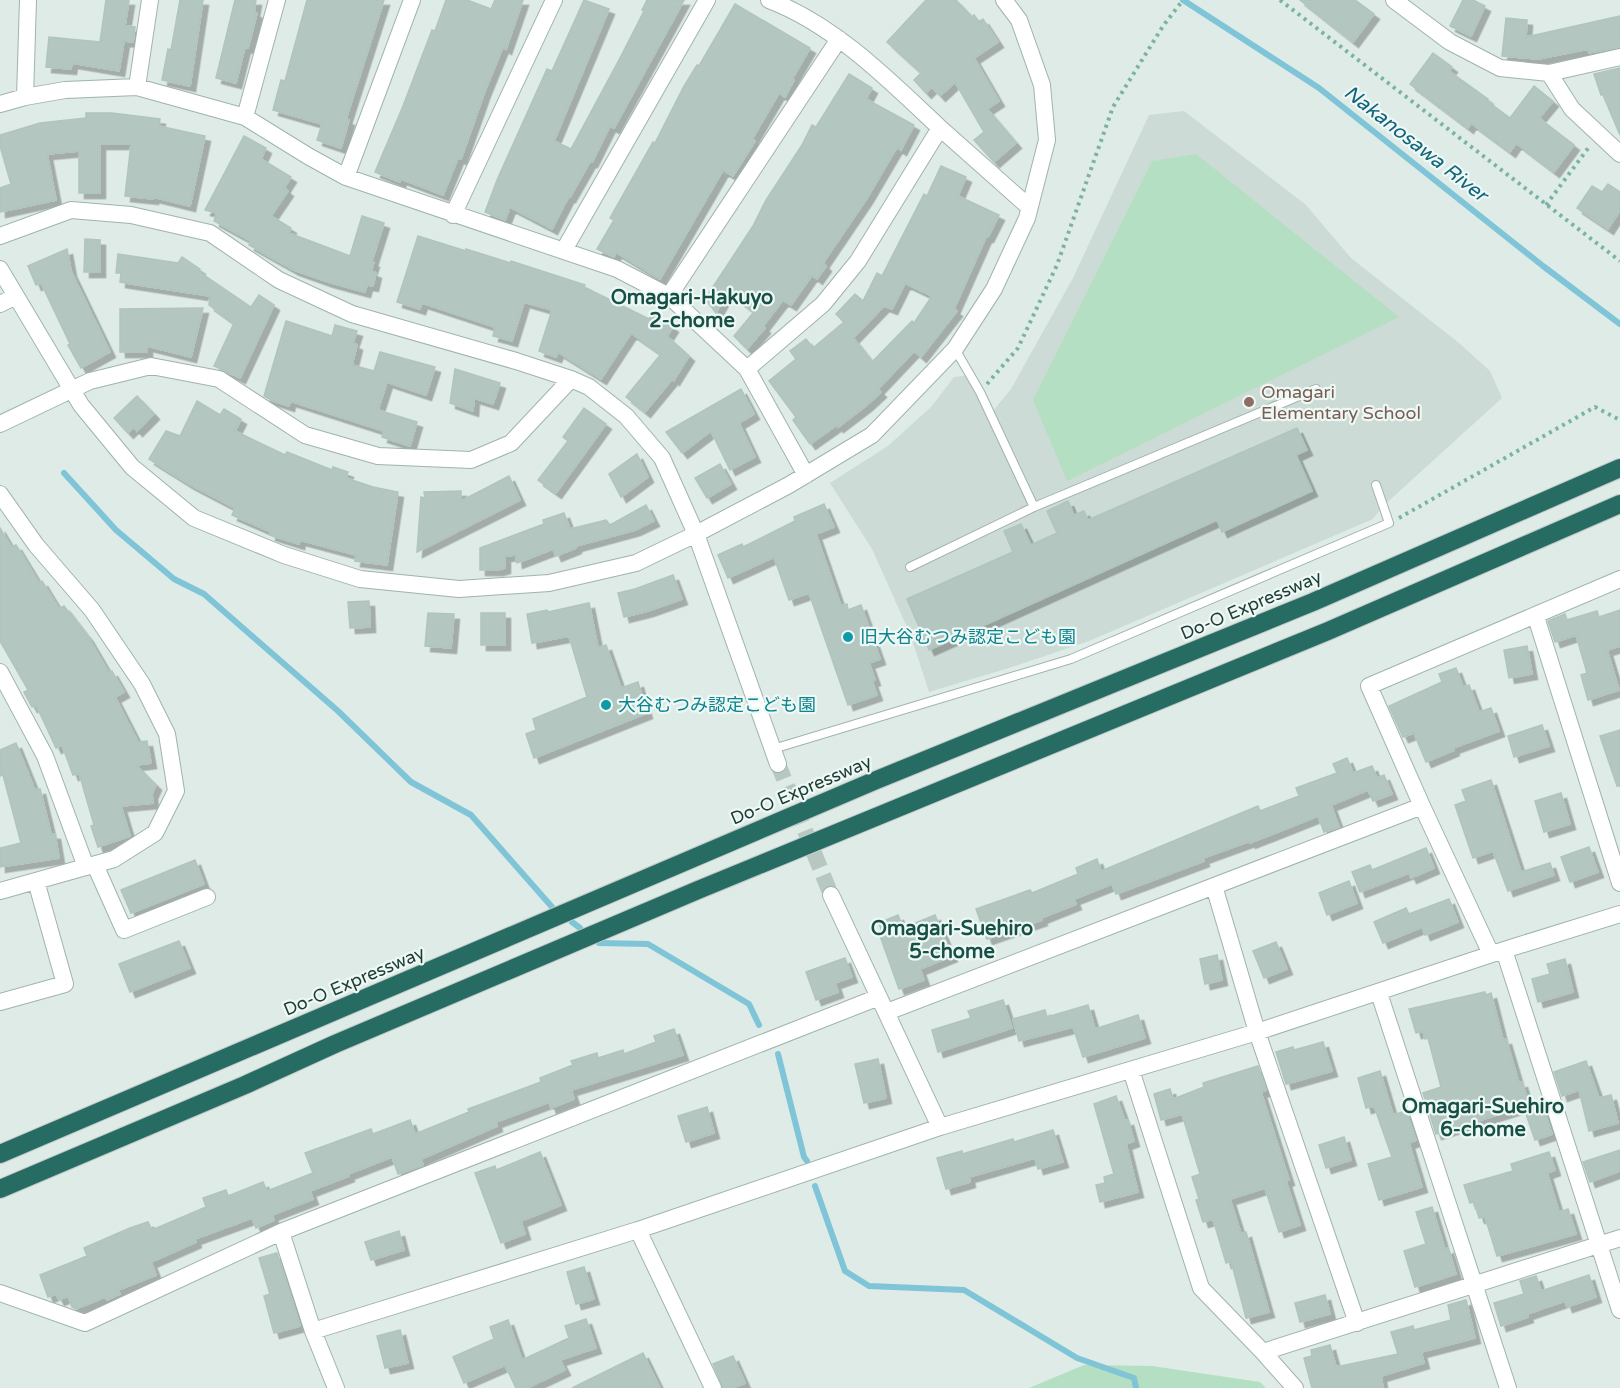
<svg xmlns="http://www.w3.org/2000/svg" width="1620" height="1388" viewBox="0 0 1620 1388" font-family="'Varela Round','Noto Sans JP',sans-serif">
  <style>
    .built { fill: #ccdbd5 }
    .green { fill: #b4dfc2 }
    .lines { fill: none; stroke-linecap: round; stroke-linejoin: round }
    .stream { stroke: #7fc4d7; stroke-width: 6 }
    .building { fill: #b3c6bf; stroke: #afc5be; stroke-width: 1.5; fill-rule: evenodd; filter: url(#shadow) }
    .street-tunnel { stroke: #b7c8c3; stroke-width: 16; stroke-dasharray: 16 8; stroke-linecap: butt }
    .lane-casing { stroke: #a0b3ae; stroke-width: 10 }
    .street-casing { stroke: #a0b3ae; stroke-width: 18 }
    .highway-casing { stroke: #c0c8c7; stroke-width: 20 }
    .path { stroke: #7ab3a5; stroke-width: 4; stroke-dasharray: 3 4.5; stroke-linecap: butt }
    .lane { stroke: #fff; stroke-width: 8 }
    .street { stroke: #fff; stroke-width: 16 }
    .highway { stroke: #266c62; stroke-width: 18 }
    .education-dot { fill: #8d6e63; stroke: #eef8f4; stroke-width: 2 }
    .culture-dot { fill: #0f9aa8; stroke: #eef8f4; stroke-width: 2 }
    .labels { text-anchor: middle; stroke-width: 4.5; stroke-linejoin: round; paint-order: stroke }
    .education-label { font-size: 18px; fill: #785e54; stroke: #eef8f4; text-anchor: start }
    .street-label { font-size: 18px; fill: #1d3c36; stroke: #eef8f4 }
    .culture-label { font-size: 18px; fill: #0d838f; stroke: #eef8f4; text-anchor: start }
    .water-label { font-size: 20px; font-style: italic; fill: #12657e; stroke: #eef8f4 }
    .neighbourhood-label { font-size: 20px; font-weight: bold; fill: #175046; stroke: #eef8f4 }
  </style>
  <defs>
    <filter id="shadow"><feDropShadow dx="5.5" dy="5.5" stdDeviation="0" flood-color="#0004"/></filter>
  </defs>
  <rect width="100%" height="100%" fill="#deebe6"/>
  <path class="built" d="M 1184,111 L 1306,205 L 1351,258 L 1459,343 L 1490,371 L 1502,398 L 1382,507 L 1373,519 L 1089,641 L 1012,667 L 929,692 L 911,636 L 872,549 L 830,483 L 888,446 L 932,406 L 954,377 L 970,375 L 988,417 L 1011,389 L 1073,278 L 1149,115 Z"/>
  <path class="green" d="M 1196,154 L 1399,317 L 1067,481 L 1033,400 L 1152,161 Z
    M 1084,1365 L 1152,1366 L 1260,1382 L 1266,1388 L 1029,1388 Z"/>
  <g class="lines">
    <path class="stream" d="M 1183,0 L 1319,88 L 1543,266 L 1620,324
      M 64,473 L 116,530 L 174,579 L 204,594 L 338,711 L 411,782 L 471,815 L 552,907
      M 572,922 L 580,928
      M 599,943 L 648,944 L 749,1004 L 759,1025
      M 778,1054 L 804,1157 L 807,1161
      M 815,1186 L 845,1271 L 869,1286 L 964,1290 L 1077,1358 L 1134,1378 L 1136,1388"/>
  </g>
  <path class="building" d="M 106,0 L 129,0 L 125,26 L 135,27 L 133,42 L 124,41 L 119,71 L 72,63 L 71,69 L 46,67 L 49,37 L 100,42 Z
    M 180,0 L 203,0 L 190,86 L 162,80 L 168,49 L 171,50 Z
    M 235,0 L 256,0 L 254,12 L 257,13 L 248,48 L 245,47 L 236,83 L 216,78 Z
    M 307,0 L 384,0 L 346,119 L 349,120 L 341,148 L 317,140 L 322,124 L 273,110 L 281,80 L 285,81 Z
    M 446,0 L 467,0 L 491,9 L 495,0 L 523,0 L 506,49 L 503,47 L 485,91 L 461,159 L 458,158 L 443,195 L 401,179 L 400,182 L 375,172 L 403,106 L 432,30 L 435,31 Z
    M 584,0 L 609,9 L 554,141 L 571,149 L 620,58 L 644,11 L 642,10 L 647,0 L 684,0 L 614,128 L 610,126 L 592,162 L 590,162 L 570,197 L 569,196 L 552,229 L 510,207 L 505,220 L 485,212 L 497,180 L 547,69 L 552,71 Z
    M 926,0 L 956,0 L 972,17 L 974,15 L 979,22 L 983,19 L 998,42 L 974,58 L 999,101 L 987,109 L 1016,143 L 994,162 L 974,140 L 984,132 L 955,82 L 940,96 L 932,87 L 926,93 L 914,80 L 921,73 L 887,42 Z
    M 1300,0 L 1355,0 L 1374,14 L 1353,42 Z
    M 1463,0 L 1473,0 L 1485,6 L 1471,36 L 1450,26 Z
    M 735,4 L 810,48 L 792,79 L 794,80 L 785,97 L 779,93 L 752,139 L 755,141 L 733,176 L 723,170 L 660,279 L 616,252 L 614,257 L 597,249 L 614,220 L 610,218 L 653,142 L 655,143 L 684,86 L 697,65 L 699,66 Z
    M 1620,16 L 1620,47 L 1589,53 L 1588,49 L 1538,59 L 1502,56 L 1506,18 L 1527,20 L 1526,37 Z
    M 1433,53 L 1452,67 L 1449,71 L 1488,99 L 1487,101 L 1510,118 L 1534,86 L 1553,101 L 1539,118 L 1574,145 L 1554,172 L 1516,143 L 1510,152 L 1471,123 L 1468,128 L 1410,84 Z
    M 1620,68 L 1620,135 L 1603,95 L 1601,95 L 1594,74 Z
    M 849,74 L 872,88 L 866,99 L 914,125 L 901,150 L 897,147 L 867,198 L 823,263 L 826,266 L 817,279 L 812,275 L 791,305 L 783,300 L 763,326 L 765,328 L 747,349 L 734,336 L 754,312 L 728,292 L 716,313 L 705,299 L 753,226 L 766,200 L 802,145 L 812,125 L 816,127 Z
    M 86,113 L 112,113 L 160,119 L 159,126 L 205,136 L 190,206 L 153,197 L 153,199 L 125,196 L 131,144 L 100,144 L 100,193 L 79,193 L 79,151 L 47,154 L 56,200 L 0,212 L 0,188 L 11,184 L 0,146 L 0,135 L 40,123 L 86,118 Z
    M 244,136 L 266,148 L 261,159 L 291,177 L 284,188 L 288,191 L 271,216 L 291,228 L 289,233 L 350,256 L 362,216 L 384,223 L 372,261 L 374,262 L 371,271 L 376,273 L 373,286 L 367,285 L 365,292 L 328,282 L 294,270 L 249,245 L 251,241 L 214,221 L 217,213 L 205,210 Z
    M 941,166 L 966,177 L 958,196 L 999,215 L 988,237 L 986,237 L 954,309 L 957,311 L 921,357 L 914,351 L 878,389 L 881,392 L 867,405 L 838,427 L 837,425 L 810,444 L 793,420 L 796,417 L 769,381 L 796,359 L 790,351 L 806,339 L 813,348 L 844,322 L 836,314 L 855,294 L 863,301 L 877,273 L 882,276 L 924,194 L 927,196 ZM 905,283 L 932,296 L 914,323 L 912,321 L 872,362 L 853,338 L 884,306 L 892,309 Z
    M 1608,184 L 1620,192 L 1620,210 L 1608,229 L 1577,208 L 1592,186 L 1602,192 Z
    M 418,236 L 466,251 L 466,249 L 511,263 L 511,261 L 585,285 L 584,287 L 649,319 L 653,313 L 673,327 L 667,336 L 689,356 L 674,380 L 673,378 L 645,412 L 626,397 L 661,354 L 631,333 L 601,379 L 558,352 L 556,357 L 539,351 L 552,310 L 524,302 L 512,341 L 493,336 L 495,327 L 422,303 L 420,309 L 397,302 Z
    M 85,239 L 100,240 L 100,272 L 84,272 Z
    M 67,249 L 71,271 L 110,352 L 81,368 L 68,345 L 70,344 L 41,283 L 36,285 L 28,266 Z
    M 118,254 L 178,263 L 182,257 L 200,269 L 198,271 L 251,307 L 259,295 L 274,305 L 240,378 L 214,366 L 234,323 L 209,305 L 210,296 L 120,282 L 121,273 L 116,273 Z
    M 203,308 L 191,357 L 147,346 L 147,352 L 120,352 L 120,309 Z
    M 286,321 L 332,336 L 335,325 L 357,331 L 353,343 L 357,345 L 352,365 L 374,371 L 380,352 L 435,367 L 426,395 L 387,382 L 378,410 L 417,422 L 410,446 L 382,437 L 384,431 L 290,401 L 289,406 L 271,400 L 264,396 Z
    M 455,369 L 500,383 L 493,404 L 474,398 L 473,411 L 450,403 Z
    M 741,389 L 754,414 L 739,423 L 755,457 L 730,470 L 711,431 L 682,453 L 666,432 Z
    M 137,396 L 154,414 L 137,431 L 134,427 L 128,433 L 114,418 Z
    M 197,401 L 220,415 L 224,409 L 241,419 L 235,431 L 285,455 L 287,452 L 332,470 L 333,467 L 348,472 L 346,478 L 373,487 L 398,492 L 387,565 L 355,561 L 356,555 L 300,540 L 299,544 L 270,535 L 271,532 L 232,515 L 235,508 L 189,484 L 149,459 L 166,431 L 180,436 Z
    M 584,408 L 606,424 L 556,493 L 538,480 L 568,441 L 563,437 Z
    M 1297,428 L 1307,450 L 1296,455 L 1312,491 L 1222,532 L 1217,520 L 929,650 L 907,599 L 1013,552 L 1004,531 L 1021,524 L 1031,545 L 1057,533 L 1047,511 L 1068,501 L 1074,515 L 1084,511 L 1088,520 Z
    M 637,454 L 648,477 L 621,497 L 609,474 Z
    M 720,464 L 731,484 L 707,498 L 695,478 Z
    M 509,476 L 520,500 L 417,552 L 421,497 L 425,498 L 424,492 L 461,491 L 461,501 Z
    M 824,504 L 834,527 L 816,534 L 841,606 L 847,604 L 848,610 L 861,605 L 880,659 L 869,663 L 875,680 L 872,681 L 877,695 L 848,705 L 809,593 L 789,600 L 774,557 L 728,578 L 718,555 L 742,544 L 743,547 L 795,521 L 794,517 Z
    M 646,505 L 654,521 L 635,530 L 576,546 L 576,548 L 556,556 L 553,549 L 517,563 L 516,555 L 505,556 L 505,568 L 498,570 L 480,570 L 480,548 L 544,524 L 543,520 L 564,513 L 570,529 L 606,520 L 610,525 Z
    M 0,528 L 11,547 L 16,545 L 39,583 L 42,581 L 59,609 L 64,606 L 88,637 L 109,673 L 112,671 L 124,692 L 115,697 L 138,742 L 147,741 L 151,763 L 136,765 L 156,785 L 152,794 L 153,803 L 121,806 L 130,836 L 98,847 L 91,826 L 94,825 L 79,773 L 73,775 L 62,745 L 56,748 L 36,705 L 32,707 L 24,692 L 28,690 L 0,641 Z
    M 673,575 L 682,599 L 648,611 L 624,617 L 618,593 L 635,589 Z
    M 369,601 L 370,627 L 350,628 L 348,602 Z
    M 589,603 L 598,648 L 606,645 L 621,688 L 638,682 L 647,713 L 534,758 L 526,734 L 536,730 L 533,719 L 587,697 L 569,636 L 532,643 L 527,614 L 547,610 L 548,612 Z
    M 1620,610 L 1620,646 L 1607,650 L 1619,690 L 1588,700 L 1581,675 L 1587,673 L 1576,635 L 1555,642 L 1548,621 L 1565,614 L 1567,620 L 1597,611 L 1599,617 Z
    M 428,613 L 454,614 L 451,648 L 425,646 Z
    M 481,613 L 505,613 L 505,645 L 481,645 Z
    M 1527,646 L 1532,674 L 1509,678 L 1504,650 Z
    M 1456,668 L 1463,687 L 1469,685 L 1479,712 L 1491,708 L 1499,731 L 1453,748 L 1454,750 L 1426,762 L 1414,733 L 1403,737 L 1389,706 L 1442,682 L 1439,674 Z
    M 1542,725 L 1549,746 L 1514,757 L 1508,736 Z
    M 1620,730 L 1620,786 L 1617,786 L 1600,736 Z
    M 16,743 L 35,790 L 40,789 L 51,834 L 55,834 L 59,858 L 0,867 L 0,848 L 21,843 L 3,775 L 0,776 L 0,750 Z
    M 1347,758 L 1353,773 L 1372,766 L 1377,778 L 1384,775 L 1392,794 L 1373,801 L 1368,790 L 1331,805 L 1339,827 L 1324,832 L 1318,816 L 1250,843 L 1250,841 L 1203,858 L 1204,861 L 1116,894 L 1112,884 L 1074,899 L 1076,904 L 1041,918 L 1042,920 L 987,939 L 976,909 L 1030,890 L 1032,893 L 1078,874 L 1076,868 L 1097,859 L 1101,871 L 1258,806 L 1260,811 L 1299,796 L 1296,788 L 1337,773 L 1333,764 Z
    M 1491,780 L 1521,872 L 1550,863 L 1554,875 L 1508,891 L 1493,851 L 1473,858 L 1455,805 L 1466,801 L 1462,790 Z
    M 1561,793 L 1570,824 L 1544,832 L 1535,801 Z
    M 1589,847 L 1598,872 L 1570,882 L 1561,857 Z
    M 1426,848 L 1434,868 L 1411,878 L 1409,873 L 1360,892 L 1352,872 L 1370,865 L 1372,870 Z
    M 195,860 L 204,884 L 131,913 L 121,890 Z
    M 1349,881 L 1357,903 L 1327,915 L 1319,893 Z
    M 1449,899 L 1458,922 L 1425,935 L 1422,927 L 1383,943 L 1374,922 L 1406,908 L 1409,914 Z
    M 898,915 L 903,928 L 935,915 L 952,956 L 920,969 L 924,980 L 899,989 L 879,933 L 882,932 L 879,923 Z
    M 179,941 L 190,968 L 130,992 L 119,964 Z
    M 1276,942 L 1287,969 L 1264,978 L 1253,951 Z
    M 1217,955 L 1222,980 L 1205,984 L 1200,959 Z
    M 845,958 L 852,977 L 835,983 L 838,992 L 816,1000 L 806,972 Z
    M 1565,959 L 1573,992 L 1538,1002 L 1532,979 L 1550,974 L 1547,964 Z
    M 1485,992 L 1486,995 L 1491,993 L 1503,1040 L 1506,1039 L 1519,1083 L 1522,1082 L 1529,1105 L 1436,1134 L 1423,1093 L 1441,1087 L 1428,1038 L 1425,1039 L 1423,1031 L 1416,1033 L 1409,1009 Z
    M 1003,1000 L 1012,1028 L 938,1052 L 932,1030 L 971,1018 L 968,1011 Z
    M 1088,1005 L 1095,1029 L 1138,1015 L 1145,1038 L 1083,1057 L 1073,1027 L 1019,1041 L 1013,1019 L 1045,1010 L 1047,1017 Z
    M 674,1029 L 683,1055 L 571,1090 L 574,1099 L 551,1108 L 549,1102 L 496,1122 L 497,1126 L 421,1159 L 423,1165 L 398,1174 L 392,1157 L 348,1174 L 349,1176 L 310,1191 L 313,1199 L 272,1215 L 274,1220 L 256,1228 L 252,1218 L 195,1239 L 196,1242 L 151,1262 L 156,1275 L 118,1290 L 120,1294 L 107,1300 L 105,1297 L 76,1309 L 72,1307 L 68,1296 L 59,1300 L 56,1294 L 48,1297 L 40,1275 L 87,1256 L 84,1248 L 130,1228 L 148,1222 L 152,1230 L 206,1207 L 203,1198 L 226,1190 L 228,1196 L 263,1182 L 267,1191 L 313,1173 L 305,1153 L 371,1129 L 373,1134 L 410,1120 L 415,1134 L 469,1112 L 468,1109 L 541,1082 L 540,1078 L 573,1065 L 571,1061 L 597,1053 L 598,1058 L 623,1050 L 624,1054 L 656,1042 L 654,1036 Z
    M 1323,1042 L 1332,1071 L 1286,1084 L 1276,1052 L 1293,1047 L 1294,1050 Z
    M 878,1059 L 886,1098 L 864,1103 L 855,1064 Z
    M 1586,1061 L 1599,1098 L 1611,1095 L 1618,1123 L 1589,1131 L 1579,1090 L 1562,1096 L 1554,1072 Z
    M 1258,1066 L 1266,1090 L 1261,1092 L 1289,1180 L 1286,1181 L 1300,1225 L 1279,1232 L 1265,1188 L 1230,1199 L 1241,1234 L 1246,1232 L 1269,1312 L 1246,1318 L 1231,1261 L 1226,1263 L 1213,1219 L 1203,1222 L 1196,1200 L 1199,1199 L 1192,1177 L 1200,1174 L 1182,1114 L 1161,1120 L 1154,1094 L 1170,1089 L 1173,1099 L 1204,1087 L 1203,1083 Z
    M 1380,1071 L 1393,1115 L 1406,1111 L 1416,1140 L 1409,1143 L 1422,1187 L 1379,1200 L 1368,1164 L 1392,1157 L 1374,1106 L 1366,1108 L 1358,1078 Z
    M 1116,1096 L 1125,1121 L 1128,1120 L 1134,1141 L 1126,1144 L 1138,1192 L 1100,1202 L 1096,1185 L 1105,1183 L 1104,1177 L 1114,1174 L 1094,1104 Z
    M 707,1107 L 714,1133 L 686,1142 L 678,1116 Z
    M 1543,1108 L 1552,1134 L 1535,1140 L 1526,1114 Z
    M 1053,1130 L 1063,1162 L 1038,1169 L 1035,1158 L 969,1177 L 970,1182 L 946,1189 L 937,1158 L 962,1151 L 962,1154 L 1013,1139 L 1014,1142 Z
    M 1344,1137 L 1351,1160 L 1326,1168 L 1319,1145 Z
    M 1620,1150 L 1620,1171 L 1590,1182 L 1583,1162 Z
    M 540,1152 L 561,1205 L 521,1221 L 525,1234 L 501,1243 L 475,1173 L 495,1166 L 496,1170 Z
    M 1549,1152 L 1555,1170 L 1547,1173 L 1559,1212 L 1568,1209 L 1576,1234 L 1497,1256 L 1485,1217 L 1479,1218 L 1474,1202 L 1470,1203 L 1464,1185 L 1513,1171 L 1511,1164 Z
    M 1432,1207 L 1445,1250 L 1448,1248 L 1456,1274 L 1415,1287 L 1404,1251 L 1426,1244 L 1416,1212 Z
    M 399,1231 L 404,1250 L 371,1260 L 365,1242 Z
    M 277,1253 L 300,1326 L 274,1333 L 264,1296 L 270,1294 L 259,1258 Z
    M 584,1267 L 594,1299 L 576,1304 L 567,1272 Z
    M 1589,1275 L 1596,1297 L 1567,1307 L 1565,1301 L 1527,1314 L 1528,1317 L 1501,1326 L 1494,1303 L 1524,1294 L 1520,1281 L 1536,1276 L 1541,1291 Z
    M 1325,1295 L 1330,1314 L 1300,1322 L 1295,1303 Z
    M 1466,1300 L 1475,1338 L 1421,1352 L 1424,1363 L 1381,1376 L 1383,1388 L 1312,1388 L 1304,1358 L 1312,1356 L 1311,1350 L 1330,1345 L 1336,1367 L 1398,1354 L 1391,1332 L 1413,1326 L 1414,1330 L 1451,1320 L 1448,1305 Z
    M 586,1319 L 596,1348 L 560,1360 L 565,1370 L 527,1388 L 516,1388 L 505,1365 L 464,1383 L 453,1357 L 494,1339 L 490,1327 L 508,1320 L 522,1360 L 569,1338 L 565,1326 Z
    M 400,1330 L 408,1363 L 385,1368 L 377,1336 Z
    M 643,1353 L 660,1388 L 572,1388 Z
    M 733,1356 L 745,1383 L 733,1388 L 723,1388 L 713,1364 Z"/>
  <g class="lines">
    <path class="street-tunnel" d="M 778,764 L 831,895"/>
    <defs>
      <path id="lane" d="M 955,349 L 980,392 L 1034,507 L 1316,389
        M 910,567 L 1034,507
        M 773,749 L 1071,659 L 1389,523 L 1376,485"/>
      <path id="street" d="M 769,0 C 835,25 890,81 940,128 C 970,155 1000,181 1029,207
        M 1394,0 L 1450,42 L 1500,68 L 1549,73 L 1620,57
        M 1549,73 L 1572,109 L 1620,154
        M 137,87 L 150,0
        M 25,97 L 28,0
        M 0,104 L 25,97 L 65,90 L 137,87 L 245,117 L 308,156 L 346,177 L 617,269 L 669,296 L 747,369 L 806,475
        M 245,117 L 277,0
        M 346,177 L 412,0
        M 453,215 L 554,0
        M 0,236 L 71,210 L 131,215 L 210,233 L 279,280 L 352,314 L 516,361 L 571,379 L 589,387 L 626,416 L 662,458 L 696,534 L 778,764
        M 564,250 L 707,0
        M 0,269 L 81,405 L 132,467 L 194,518 L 284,555 L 360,579 L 459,589 L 549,583 L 636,563 L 696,534 L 789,485 L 872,435 L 955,349 L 994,289 L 1027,218 L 1047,140 L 1042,85 L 1019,20 L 1004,0
        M 669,296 L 839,39
        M 0,304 L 16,296
        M 747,369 L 823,304 L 858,261 L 940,128
        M 0,424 L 90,381 L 151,366 L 219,379 L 305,435 L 378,456 L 471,460 L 511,443 L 571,379
        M 0,494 L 36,545 L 92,610 L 142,684 L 167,734 L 176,791 L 155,833 L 114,859 L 0,891
        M 1536,617 L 1620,883
        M 0,672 L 45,756 L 86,867
        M 95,865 L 124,930 L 207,897
        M 1214,886 L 1257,1032 L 1357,1323
        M 831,895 L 940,1127
        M 1504,950 L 1620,1310
        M 1491,954 L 1422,806 L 1369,686 L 1620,579
        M 1379,993 L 1508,1388
        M 0,1002 L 65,984 L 36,881
        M 887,1012 L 1422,806
        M 1131,1070 L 1201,1288 L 1263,1352 L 1295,1388
        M 638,1230 L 713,1388
        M 281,1232 L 313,1331 L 336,1388
        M 0,1293 L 85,1323 L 281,1232 L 879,997
        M 313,1331 L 638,1230 L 940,1127 L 1257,1032 L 1504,950 L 1620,914
        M 1263,1352 L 1620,1238"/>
      <path id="highway" d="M 0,1154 L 874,781 L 1313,602 L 1620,468
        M 0,1189 L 245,1085 L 335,1044 L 698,890 L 1328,631 L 1620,504"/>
    </defs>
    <use href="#lane" class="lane-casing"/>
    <use href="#street" class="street-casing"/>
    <use href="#highway" class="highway-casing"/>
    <path class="path" d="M 1280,0 L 1620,261
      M 1546,205 L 1589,147
      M 987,384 L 1018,348 L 1057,265 L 1113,107 L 1163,26 L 1183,0
      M 1399,518 L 1595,407 L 1620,420"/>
    <use href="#lane" class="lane"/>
    <use href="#street" class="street"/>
    <use href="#highway" class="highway"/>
  </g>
  <circle class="education-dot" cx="1249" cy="402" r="6"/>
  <g class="culture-dot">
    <circle cx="848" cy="637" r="6"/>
    <circle cx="606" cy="705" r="6"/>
  </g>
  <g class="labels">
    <g class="education-label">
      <text x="1261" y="398">Omagari<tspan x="1261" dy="21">Elementary School</tspan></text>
    </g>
    <g class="street-label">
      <text transform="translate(1251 605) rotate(-23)" y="6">Do-O Expressway</text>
      <text transform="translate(801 790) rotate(-23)" y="6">Do-O Expressway</text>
      <text transform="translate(354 981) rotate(-23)" y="6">Do-O Expressway</text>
    </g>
    <g class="culture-label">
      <text x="860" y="643">旧大谷むつみ認定こども園</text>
      <text x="618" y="711">大谷むつみ認定こども園</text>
    </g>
    <g class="water-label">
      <text transform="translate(1416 143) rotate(38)" y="7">Nakanosawa River</text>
    </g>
    <g class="neighbourhood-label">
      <text x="692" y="304">Omagari-Hakuyo<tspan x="692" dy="23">2-chome</tspan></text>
      <text x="952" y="935">Omagari-Suehiro<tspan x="952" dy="23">5-chome</tspan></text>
      <text x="1483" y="1113">Omagari-Suehiro<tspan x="1483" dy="23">6-chome</tspan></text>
    </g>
  </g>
</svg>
